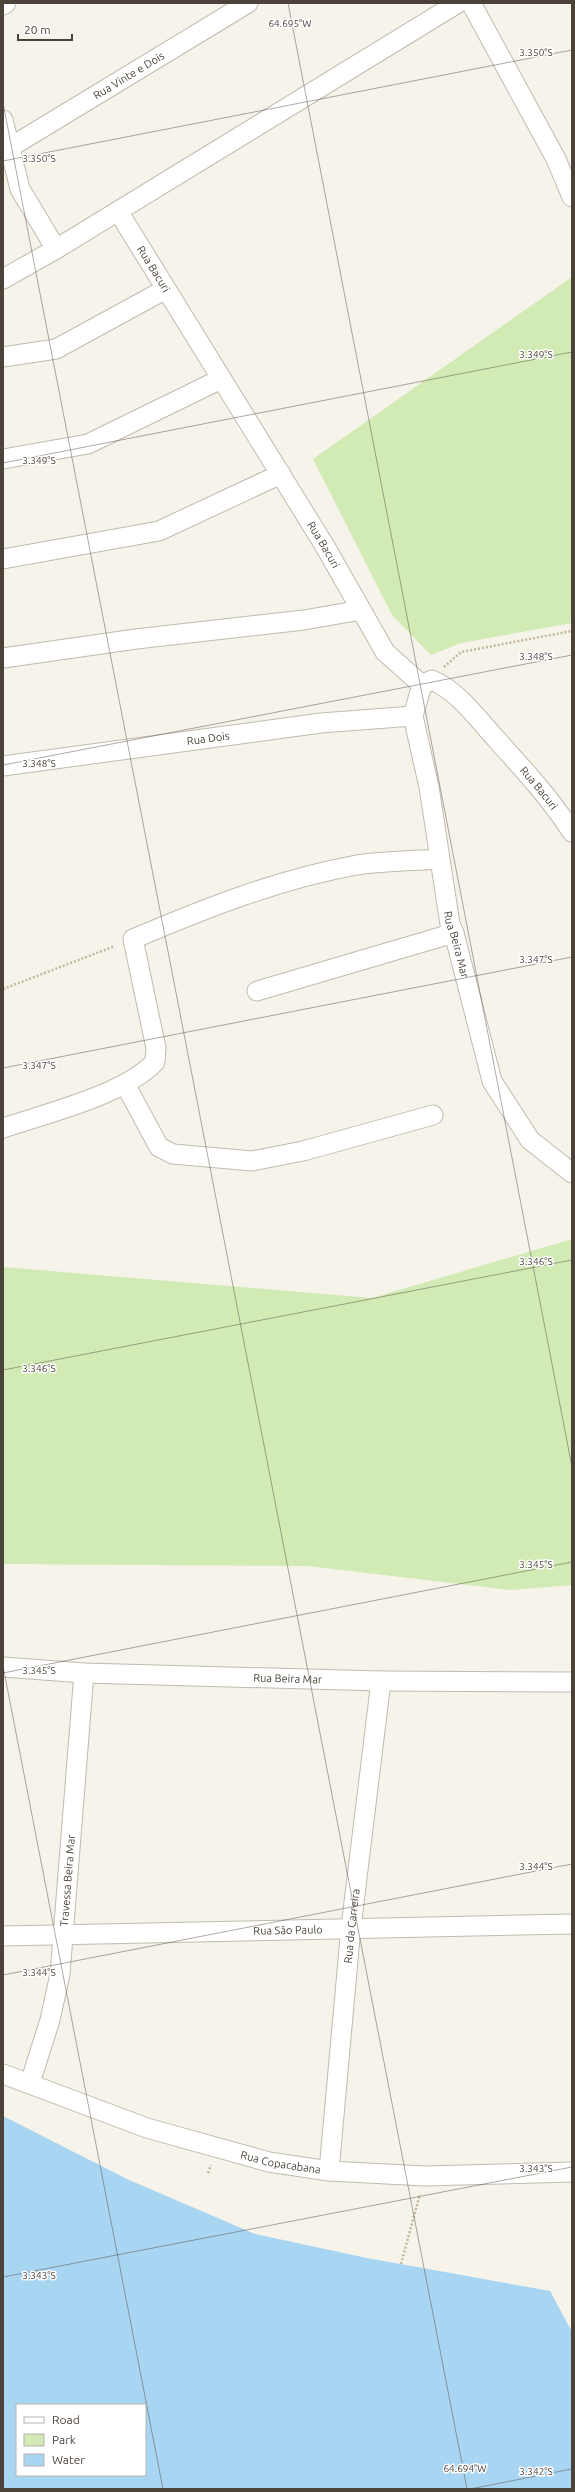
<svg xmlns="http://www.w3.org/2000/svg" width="575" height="2492" viewBox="0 0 575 2492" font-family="Ubuntu,sans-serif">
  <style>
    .green { fill: #d2eab4 }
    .water { fill: #a8d5f2; fill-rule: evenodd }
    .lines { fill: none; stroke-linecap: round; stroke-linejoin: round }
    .minor-casing { stroke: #c2baad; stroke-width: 21 }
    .path { stroke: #c4b69e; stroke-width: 2.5; stroke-dasharray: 2 2; stroke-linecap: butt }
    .minor { stroke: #fff; stroke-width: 19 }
    .ticks { fill: none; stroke: #4b4339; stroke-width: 1; stroke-opacity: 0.45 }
    .labels { text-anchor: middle; stroke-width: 3; stroke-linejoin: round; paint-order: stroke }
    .street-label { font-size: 11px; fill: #4b4339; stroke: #fff }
    .ticks-label { font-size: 10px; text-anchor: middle; fill: #4b4339; stroke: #fff; stroke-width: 3; stroke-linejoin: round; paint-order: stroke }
  </style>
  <rect width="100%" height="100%" fill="#f6f3eb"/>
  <path class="green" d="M 572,277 L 572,623 L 461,643 L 431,655 L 392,615 L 313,459 Z
    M 572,1239 L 572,1585 L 511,1590 L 308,1566 L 3,1564 L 3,1267 L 372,1298 Z"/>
  <path class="water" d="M 3,2116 L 129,2180 L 255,2234 L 367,2258 L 550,2291 L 572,2332 L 572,2489 L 3,2489 ZM 17,2405 L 145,2405 L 145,2475 L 17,2475 Z"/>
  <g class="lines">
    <defs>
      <g id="minor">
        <path d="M 471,3 L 556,159 L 572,197"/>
        <path d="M 3,5 L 6,3"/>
        <path d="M 3,120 L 20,189 L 56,249 L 458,3"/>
        <path id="s1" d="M 9,148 L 248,3"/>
        <path id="s2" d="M 118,211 L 326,548 L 385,652 L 422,685"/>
        <path d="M 3,279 L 56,249"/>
        <path d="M 3,357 L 56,349 L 166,289"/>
        <path d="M 3,459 L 88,444 L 221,379"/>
        <path d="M 3,559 L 159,531 L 281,474"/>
        <path d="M 3,658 L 136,639 L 304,620 L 361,610"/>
        <path id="s3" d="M 422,685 L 413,716 L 429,787 L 450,924 L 454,933 L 492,1081 L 530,1140 L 572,1173"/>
        <path id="s4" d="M 422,685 L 432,680 C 459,692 477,718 497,740 C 524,770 550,798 572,832"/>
        <path id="s5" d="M 3,766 L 321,723 L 413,716"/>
        <path d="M 257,991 L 454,933"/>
        <path d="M 125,1084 L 159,1147 L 173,1154 L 252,1161 L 303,1151 L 433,1115"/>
        <path d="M 3,1128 C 48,1113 123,1095 155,1062 L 156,1048 L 133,939 C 206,908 279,879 357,865 C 384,861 412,861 439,859"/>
        <path id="s6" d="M 3,1667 L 84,1673 L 381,1681 L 572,1682"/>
        <path id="s7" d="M 3,1936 L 572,1924"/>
        <path id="s8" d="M 3,2074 L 147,2128 L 269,2162 L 329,2171 L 425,2176 L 572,2172"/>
        <path id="s9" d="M 30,2083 L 50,2020 L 60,1974 L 84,1673"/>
        <path id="s10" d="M 329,2171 L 351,1927 L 381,1681"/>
      </g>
    </defs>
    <use href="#minor" class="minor-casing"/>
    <path class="path" d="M 444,667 L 461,652 L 572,631
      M 3,989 L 115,946
      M 208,2173 L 211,2165
      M 401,2264 L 420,2194"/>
    <use href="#minor" class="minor"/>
  </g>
  <path class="ticks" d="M 288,3 L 572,1467M 3,103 L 467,2489M 3,161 L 572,50M 3,463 L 572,352M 3,765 L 572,655M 3,1068 L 572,957M 3,1370 L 572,1260M 3,1666 L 163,2489M 3,1673 L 572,1562M 3,1975 L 572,1864M 3,2277 L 572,2167M 470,2489 L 572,2469"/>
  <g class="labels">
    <g class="street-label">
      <text dy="4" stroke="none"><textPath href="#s1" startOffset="140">Rua Vinte e Dois</textPath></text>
      <text dy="4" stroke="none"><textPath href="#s2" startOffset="68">Rua Bacuri</textPath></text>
      <text dy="4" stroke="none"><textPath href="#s2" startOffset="392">Rua Bacuri</textPath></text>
      <text dy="4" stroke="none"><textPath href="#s5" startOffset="207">Rua Dois</textPath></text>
      <text dy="4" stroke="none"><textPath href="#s4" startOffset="164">Rua Bacuri</textPath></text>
      <text dy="4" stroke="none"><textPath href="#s3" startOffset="265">Rua Beira Mar</textPath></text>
      <text dy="4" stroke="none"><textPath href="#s6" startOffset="285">Rua Beira Mar</textPath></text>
      <text dy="4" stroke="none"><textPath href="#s9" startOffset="207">Travessa Beira Mar</textPath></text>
      <text dy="4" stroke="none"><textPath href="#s10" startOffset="246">Rua da Carreira</textPath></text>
      <text dy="4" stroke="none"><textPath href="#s7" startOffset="285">Rua São Paulo</textPath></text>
      <text dy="4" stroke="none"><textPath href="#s8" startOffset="292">Rua Copacabana</textPath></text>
    </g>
  </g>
  <g class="ticks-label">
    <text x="290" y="27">64.695°W</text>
    <text x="536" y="56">3.350°S</text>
    <text x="39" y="162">3.350°S</text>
    <text x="536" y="358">3.349°S</text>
    <text x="39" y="464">3.349°S</text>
    <text x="536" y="660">3.348°S</text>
    <text x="39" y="767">3.348°S</text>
    <text x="536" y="963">3.347°S</text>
    <text x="39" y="1069">3.347°S</text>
    <text x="536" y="1265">3.346°S</text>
    <text x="39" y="1372">3.346°S</text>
    <text x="536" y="1568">3.345°S</text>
    <text x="39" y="1674">3.345°S</text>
    <text x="536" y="1870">3.344°S</text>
    <text x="39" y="1976">3.344°S</text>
    <text x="536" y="2172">3.343°S</text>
    <text x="39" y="2279">3.343°S</text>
    <text x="465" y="2472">64.694°W</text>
    <text x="536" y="2475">3.342°S</text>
  </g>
  <rect width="575" height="2492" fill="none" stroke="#4b4339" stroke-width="8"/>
  <rect x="16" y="2404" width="130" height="72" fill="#ffffff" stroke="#b7b4b0"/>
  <rect x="24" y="2417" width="20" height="6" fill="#ffffff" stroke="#b7b4b0"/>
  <text x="52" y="2424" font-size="12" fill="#4b4339">Road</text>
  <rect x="24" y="2434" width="20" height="12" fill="#d2eab4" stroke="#b7b4b0"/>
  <text x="52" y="2444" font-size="12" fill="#4b4339">Park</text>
  <rect x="24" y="2454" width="20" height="12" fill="#a8d5f2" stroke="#b7b4b0"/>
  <text x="52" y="2464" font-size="12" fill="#4b4339">Water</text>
  <path d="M18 34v6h54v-6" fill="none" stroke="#4b4339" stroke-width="2"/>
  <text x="24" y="34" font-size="12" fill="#4b4339" stroke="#ffffff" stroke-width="3" paint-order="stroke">20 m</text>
</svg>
